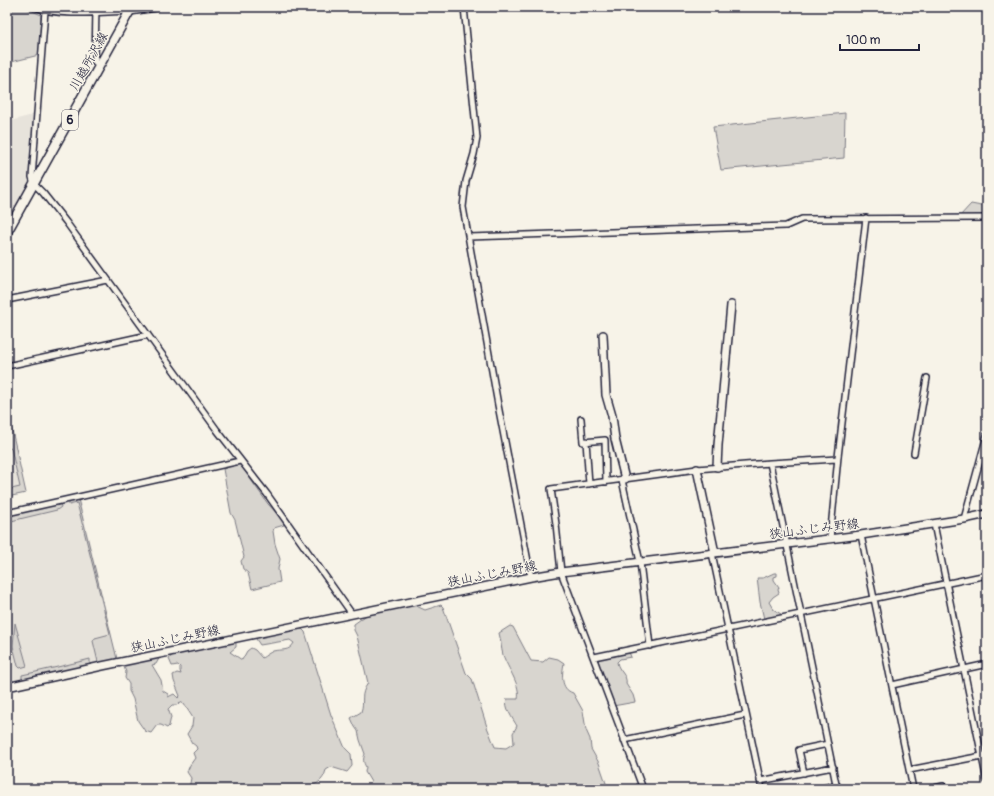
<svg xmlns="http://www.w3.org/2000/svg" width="994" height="796" viewBox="0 0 994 796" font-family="Pangolin,'Klee One',sans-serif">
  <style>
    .built { fill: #e7e3db }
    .green { fill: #d8d5cf; stroke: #7d7c85 }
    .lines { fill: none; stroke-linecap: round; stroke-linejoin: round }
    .street-casing { stroke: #22223b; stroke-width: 8 }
    .secondary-casing { stroke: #22223b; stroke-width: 10 }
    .primary-casing { stroke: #22223b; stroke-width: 11 }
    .street { stroke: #f7f3e8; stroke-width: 5 }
    .secondary { stroke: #f7f3e8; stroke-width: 7 }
    .primary { stroke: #f7f3e8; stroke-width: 8 }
    .labels { text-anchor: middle; stroke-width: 3; stroke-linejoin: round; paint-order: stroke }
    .shield { fill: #f7f3e8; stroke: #62616f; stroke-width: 1 }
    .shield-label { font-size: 12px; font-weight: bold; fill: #22223b }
    .street-label { font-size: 13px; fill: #22223b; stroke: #f7f3e8 }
  </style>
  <rect width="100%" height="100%" fill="#f7f3e8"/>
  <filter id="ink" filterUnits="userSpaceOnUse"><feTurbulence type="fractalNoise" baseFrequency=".025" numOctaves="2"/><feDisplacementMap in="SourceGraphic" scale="8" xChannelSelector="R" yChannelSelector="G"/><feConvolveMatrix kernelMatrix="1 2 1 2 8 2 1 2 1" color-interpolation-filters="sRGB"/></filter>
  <g filter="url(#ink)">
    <path class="built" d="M 36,114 L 31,173 L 28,183 L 7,224 L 7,122 Z
      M 7,417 L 9,417 L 26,493 L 7,497 Z
      M 79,498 L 117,659 L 7,685 L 7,515 Z"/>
    <path class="green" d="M 7,7 L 24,7 L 41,15 L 39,55 L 7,63 Z
      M 845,113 L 844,158 L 721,170 L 713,127 Z
      M 971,204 L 987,207 L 987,217 L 959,217 Z
      M 9,417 L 26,493 L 7,497 L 7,490 L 20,487 L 11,448 L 9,449 L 7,441 L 7,418 Z
      M 239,463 L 268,504 L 283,520 L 284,525 L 274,528 L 273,531 L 275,544 L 280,559 L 278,569 L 280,582 L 252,589 L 248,573 L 243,569 L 241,561 L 244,557 L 235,520 L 231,513 L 223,469 Z
      M 78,499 L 117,659 L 100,663 L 98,662 L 93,641 L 95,638 L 110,634 L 77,503 L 69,505 L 69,502 Z
      M 60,503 L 61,507 L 57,510 L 7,522 L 7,516 Z
      M 774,573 L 777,573 L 777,576 L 774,577 L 774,580 L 779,587 L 778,590 L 779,593 L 773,597 L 769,602 L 773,609 L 781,614 L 781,616 L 766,620 L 764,619 L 760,602 L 757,578 L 763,578 Z
      M 414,605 L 425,610 L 441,605 L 443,607 L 466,673 L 472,679 L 487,727 L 495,747 L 506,748 L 514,743 L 513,733 L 517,726 C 513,719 504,707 507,699 L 518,699 C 521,685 508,669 503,655 C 501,648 501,640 499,633 L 510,626 L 513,627 L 531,661 L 543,662 L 549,657 L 558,659 L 564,663 C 562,674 560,689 573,693 L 583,711 L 586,730 L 590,739 L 591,749 L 599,763 L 608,789 L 373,789 L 371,782 L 365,772 L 366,767 C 363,762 363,759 365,754 L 360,740 L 358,731 L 355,727 L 351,718 L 361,712 C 365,700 359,696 368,683 L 357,636 L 354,630 L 354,624 L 368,614 Z
      M 15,623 L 27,666 L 20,668 L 18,666 L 13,646 Z
      M 296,628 L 302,629 L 305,632 L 331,715 L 345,748 L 351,754 L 352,766 L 347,772 L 331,767 L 326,770 C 323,782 315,787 302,786 L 302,789 L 189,789 L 191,778 L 187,772 L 190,765 L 195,758 L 193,753 L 197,749 L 196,746 L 192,743 L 187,734 L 192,726 L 193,718 L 184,704 L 180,702 L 177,705 L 172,705 L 168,709 L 171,717 L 169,726 L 167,728 L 161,725 L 157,725 L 151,733 L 145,731 L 138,721 L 133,699 L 129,691 L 129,684 L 125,678 L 126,672 L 124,667 L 125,663 L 141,659 L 146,661 L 149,658 L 161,655 L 156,664 L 152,665 L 161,680 L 163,691 L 168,694 L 168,697 L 174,694 L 178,698 L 180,696 L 174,681 L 173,675 L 177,673 L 181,674 L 180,671 L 180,667 L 178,665 L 172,666 L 169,659 L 174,653 L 236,641 L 236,647 L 230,652 L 242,660 L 247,651 L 251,648 L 255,650 L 262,658 C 265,656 269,653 273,651 C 282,649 289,652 294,643 L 290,640 L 260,645 L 256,639 L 257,637 Z
      M 629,652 L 631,657 L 620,659 L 617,662 C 618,671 628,675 626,684 L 633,695 L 635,702 L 613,706 L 597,661 L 602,657 L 611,655 L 614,657 L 618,654 Z
      M 90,659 L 90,665 L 22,681 L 22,675 C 45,670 67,665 90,659 Z"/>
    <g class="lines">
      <defs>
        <path id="street" d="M 35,7 C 60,17 102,12 130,11
          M 96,7 L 95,62 L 100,65
          M 464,7 L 477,138 L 474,154 L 466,181 L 463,207 L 498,405 L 531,577
          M 45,11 L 32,177 L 34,184 L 43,193 L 66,222 L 217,430 L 267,494 L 352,614
          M 469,237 L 786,226 L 802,219 L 987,218
          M 7,300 L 108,280
          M 7,366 L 148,335
          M 581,419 L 583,442 L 605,440 L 606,482
          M 586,441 L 589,484
          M 914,453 L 927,378
          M 770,463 L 837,459
          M 622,480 L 640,562 L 650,646
          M 7,513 L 240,461
          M 964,519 L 987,435
          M 934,524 L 987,781
          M 861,535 L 913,789
          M 830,539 L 838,457 L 866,218
          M 712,553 L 762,789
          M 594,657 L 987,575
          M 892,685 L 987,664
          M 624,740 L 745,715
          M 909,770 L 987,755
          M 804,773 L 799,750 L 828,744
          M 760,781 L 833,767
          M 643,789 L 561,572 L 556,524 L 551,489 L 697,469 L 770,463 L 837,789
          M 819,789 L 837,785
          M 930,789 L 943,786 L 943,789"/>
        <path id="secondary" d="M 130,11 L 156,7
          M 603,335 L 606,395 L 612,416 L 615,439 L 625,479
          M 717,467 L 718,445 L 731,305
          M 697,469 L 715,553
          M 7,687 L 102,666 L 531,577 L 561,572 L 861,535 L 964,519 L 987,514"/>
        <path id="primary" d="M 7,232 L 132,7"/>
      </defs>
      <use href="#street" class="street-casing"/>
      <use href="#secondary" class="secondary-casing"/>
      <use href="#primary" class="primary-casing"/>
      <use href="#street" class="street"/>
      <use href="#secondary" class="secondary"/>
      <use href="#primary" class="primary"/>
    </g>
  </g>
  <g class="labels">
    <rect class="shield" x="62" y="110" width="16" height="20" rx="3"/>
    <g class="shield-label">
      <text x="70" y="124">6</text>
    </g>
    <g class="street-label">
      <text transform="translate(88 61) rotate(-61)" y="5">川越所沢線</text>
      <text transform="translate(814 528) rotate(-7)" y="5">狭山ふじみ野線</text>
      <text transform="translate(492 573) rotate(-11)" y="5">狭山ふじみ野線</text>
      <text transform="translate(175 638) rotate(-12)" y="5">狭山ふじみ野線</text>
    </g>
  </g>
  <rect width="994" height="796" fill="none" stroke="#f7f3e8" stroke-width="24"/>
  <rect x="12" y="12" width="970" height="772" fill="none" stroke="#22223b" stroke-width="1.5" filter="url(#ink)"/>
  <path d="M840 44v6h79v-6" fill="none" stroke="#22223b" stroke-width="2"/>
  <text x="846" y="44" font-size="12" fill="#22223b" stroke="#f7f3e8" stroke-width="3" paint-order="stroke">100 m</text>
</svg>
